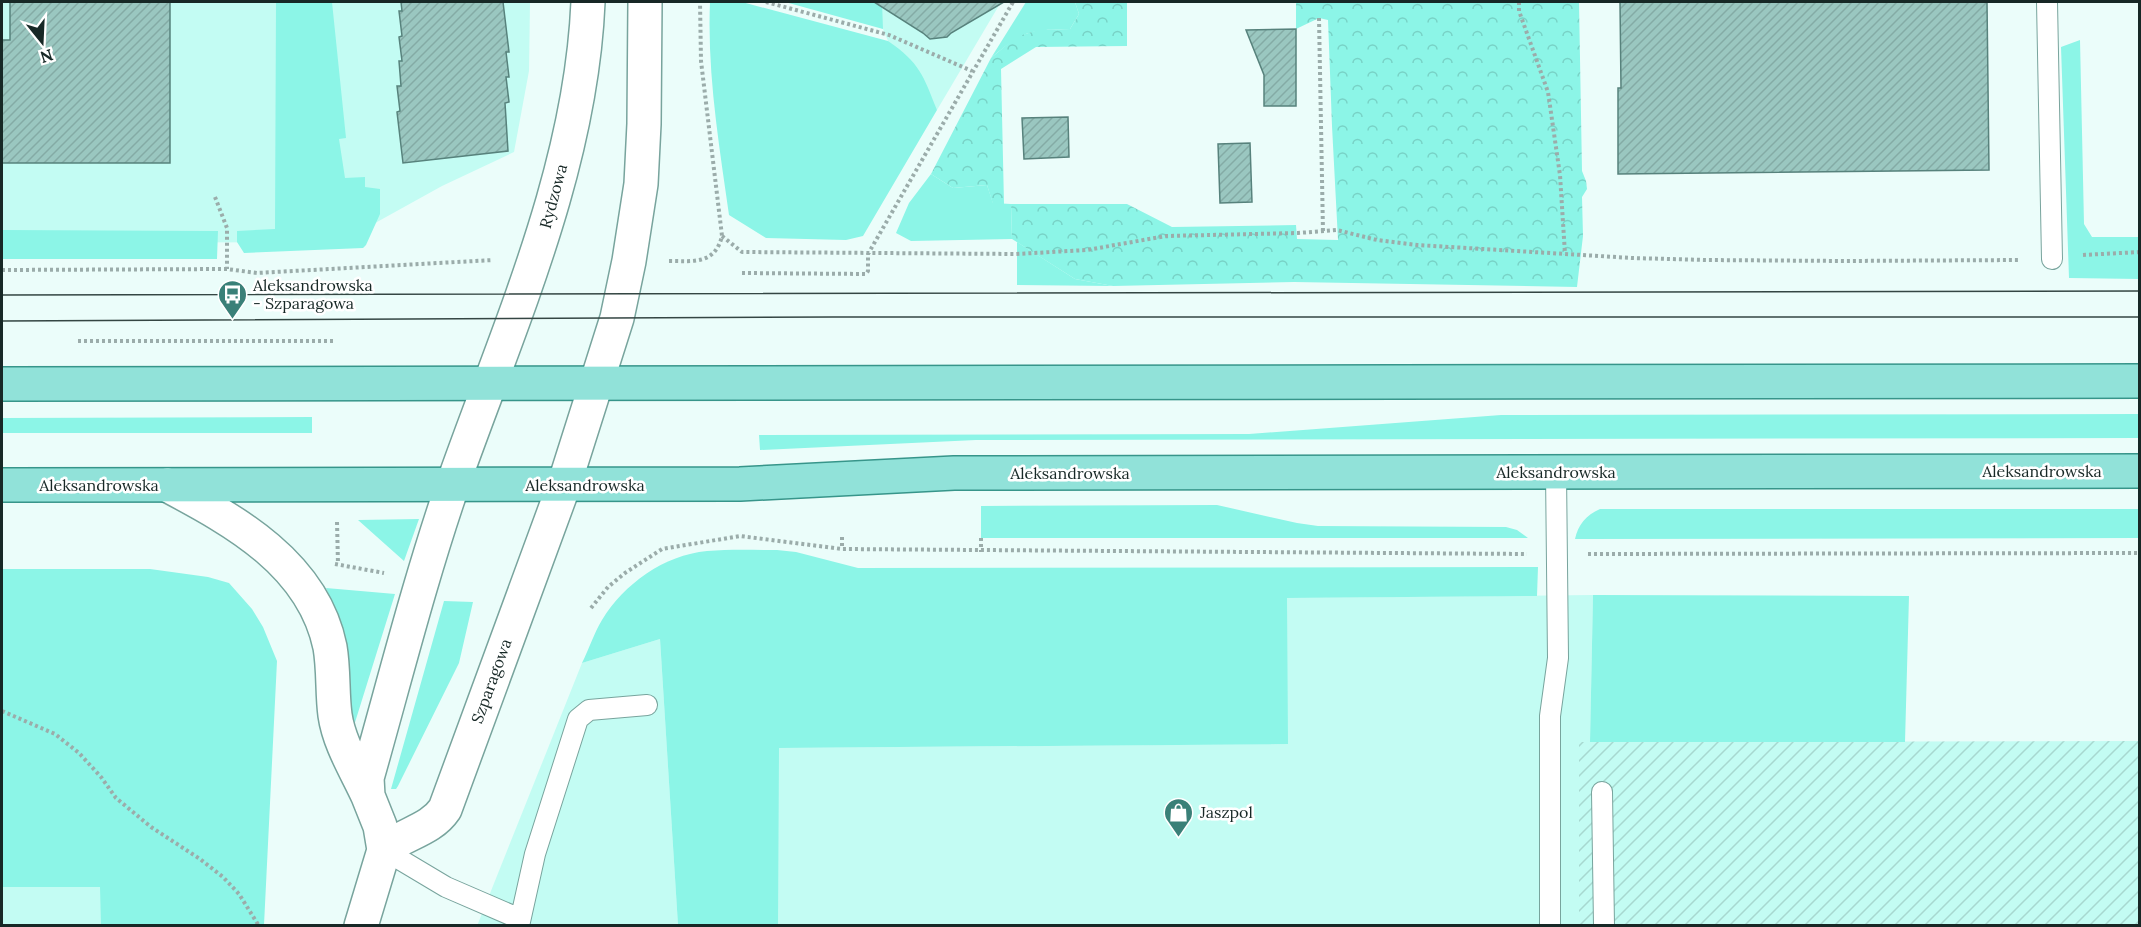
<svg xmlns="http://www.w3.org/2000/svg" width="2141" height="927" viewBox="0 0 2141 927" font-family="Lora,serif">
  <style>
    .built { fill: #c3fcf3 }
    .industrial { fill: url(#industrial-furrows) }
    .green { fill: #8cf5e7 }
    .forest { fill: url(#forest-crowns) }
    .building { fill: url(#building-hatch); stroke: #57827c; stroke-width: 1.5 }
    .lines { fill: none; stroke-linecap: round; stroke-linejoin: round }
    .service-casing { stroke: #78a49d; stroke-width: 22 }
    .tertiary-casing { stroke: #78a49d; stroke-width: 36 }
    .primary-casing { stroke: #37958a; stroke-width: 36 }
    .path { stroke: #9bacaa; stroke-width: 4; stroke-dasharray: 3 3; stroke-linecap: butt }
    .service { stroke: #fff; stroke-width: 20 }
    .tertiary { stroke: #fff; stroke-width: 33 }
    .primary { stroke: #91e2d9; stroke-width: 33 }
    .tram { stroke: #344643; stroke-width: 1.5 }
    .labels { text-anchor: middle; stroke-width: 5; stroke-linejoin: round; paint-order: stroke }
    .street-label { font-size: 16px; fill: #172826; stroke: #fff }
    .poi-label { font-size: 16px; fill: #172826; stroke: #fff; text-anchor: start }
  </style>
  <defs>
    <pattern id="industrial-furrows" width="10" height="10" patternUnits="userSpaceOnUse" patternTransform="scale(1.5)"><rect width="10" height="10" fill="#c3fcf3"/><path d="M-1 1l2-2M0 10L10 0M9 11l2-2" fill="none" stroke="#a7d8d0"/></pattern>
    <pattern id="forest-crowns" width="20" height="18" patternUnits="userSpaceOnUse" patternTransform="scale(1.5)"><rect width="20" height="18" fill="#8cf5e7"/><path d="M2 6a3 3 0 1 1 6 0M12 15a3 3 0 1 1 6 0" fill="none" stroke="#78d2c6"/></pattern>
    <pattern id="building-hatch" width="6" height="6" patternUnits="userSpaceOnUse" patternTransform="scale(1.5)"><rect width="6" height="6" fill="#9ac7c0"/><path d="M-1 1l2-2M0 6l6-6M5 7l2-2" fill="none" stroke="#84aba5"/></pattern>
  </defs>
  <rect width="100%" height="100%" fill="#ebfdfa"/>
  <path class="built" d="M 2,2 L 530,2 L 529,71 L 514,152 L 442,186 L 377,222 L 352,242 L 2,243 Z
    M 824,2 L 1001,2 L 937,110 L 888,41 L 883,29 Z
    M 1593,595 L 1590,742 L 1579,742 L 1579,925 L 778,925 L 778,748 L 1287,744 L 1287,598 Z
    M 660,639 L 678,925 L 477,926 L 582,663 Z
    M 2,887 L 101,887 L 101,925 L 2,925 Z"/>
  <path class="industrial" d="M 2139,741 L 2139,925 L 1579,926 L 1579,742 Z"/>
  <path class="green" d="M 276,2 L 332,2 L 346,138 L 339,139 L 345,178 L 365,177 L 365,187 L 380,189 L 380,214 L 366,245 L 363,248 L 244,253 L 237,242 L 237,231 L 275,229 Z
    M 710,2 L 742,2 L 888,41 C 920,63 923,75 937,110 L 863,236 L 846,240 L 766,238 L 729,215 C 719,144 707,73 710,2 Z
    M 785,2 L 882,2 L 883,29 Z
    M 1026,2 L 1075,2 L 1079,14 L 1070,29 C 1028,30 1023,31 991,58 Z
    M 2080,40 L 2084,224 L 2092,237 L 2139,237 L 2139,279 L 2069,278 L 2061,47 Z
    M 931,174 L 953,188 L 987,185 L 993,203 L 1011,204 L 1012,239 L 911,241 L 896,233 L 909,203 Z
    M 2,230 L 218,231 L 217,259 L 2,259 Z
    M 1017,242 L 1075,279 L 1113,286 L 1017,285 Z
    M 2140,414 L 2139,438 L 976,440 L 760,450 L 759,435 L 1249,434 L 1501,415 Z
    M 312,417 L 312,433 L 2,433 L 2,418 Z
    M 1217,505 L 1297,523 L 1318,526 L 1506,527 L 1517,530 L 1528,538 L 981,538 L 981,506 Z
    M 1600,509 L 2139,509 L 2139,538 L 1575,539 C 1578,525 1586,515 1600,509 Z
    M 419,519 L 404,561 L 358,520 Z
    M 777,550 L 796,552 L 858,568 L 1538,567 L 1537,596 L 1287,598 L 1288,744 L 779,748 L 778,925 L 678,925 L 660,639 L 582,663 C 589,649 594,633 602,620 C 624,584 664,555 707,551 C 730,549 754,550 777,550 Z
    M 2,569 L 150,569 L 208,577 L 229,583 L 252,609 L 263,627 L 277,661 L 264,925 L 101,925 L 100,887 L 2,887 Z
    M 326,588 L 395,594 L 352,732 L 347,650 L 341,624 Z
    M 1593,595 L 1909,596 L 1905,742 L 1590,742 Z
    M 444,601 L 473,602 L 459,663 L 398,786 L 396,789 L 391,789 Z"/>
  <path class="forest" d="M 1075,2 L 1234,2 L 1127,3 L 1127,46 L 1036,47 L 1001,69 L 1004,204 L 993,204 L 987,185 L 953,188 L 931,174 L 991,58 L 1016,37 L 1038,30 L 1070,29 L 1079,14 Z
    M 1296,2 L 1579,2 L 1582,171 L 1586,181 L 1587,189 L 1582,197 L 1583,236 L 1577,287 L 1294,282 L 1113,286 L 1075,279 L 1012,239 L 1011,204 L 1127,204 L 1172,227 L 1296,225 L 1297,239 L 1338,240 L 1332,126 L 1328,20 L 1319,18 L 1296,29 Z"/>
  <path class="building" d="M 10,2 L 170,2 L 170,163 L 2,163 L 2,40 L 10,40 Z
    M 401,2 L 503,2 L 509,52 L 506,52 L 509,77 L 506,77 L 509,102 L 505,103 L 508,151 L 403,163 L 397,112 L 400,111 L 397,86 L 401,86 L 399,61 L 402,61 L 399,37 L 402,36 L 399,11 L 402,11 Z
    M 874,2 L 1004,2 L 951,33 L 947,37 L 930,39 L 923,33 Z
    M 1620,2 L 1987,2 L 1989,170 L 1618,174 L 1618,88 L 1621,88 Z
    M 1296,29 L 1296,106 L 1264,106 L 1264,75 L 1246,30 Z
    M 1068,117 L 1069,157 L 1024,159 L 1022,118 Z
    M 1250,143 L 1252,202 L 1220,203 L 1218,144 Z"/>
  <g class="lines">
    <defs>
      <path id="service" d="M 2047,2 L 2052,259
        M 1602,792 L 1604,926
        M 384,850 L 446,887 L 520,919
        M 519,926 L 535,854 L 578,719 L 589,710 L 647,705
        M 1550,926 L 1550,716 L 1558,658 L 1556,472"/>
      <path id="tertiary" d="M 167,485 C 235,521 313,564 330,647 C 334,670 332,693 335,715 C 339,743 356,770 368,796
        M 384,850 C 404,833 430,831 445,809 L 564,485 L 617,318 L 629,261 L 641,184 L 644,124 L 645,2
        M 361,926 L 384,850 L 380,826 L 368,796 L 367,778 C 395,679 420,579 454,481 C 509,326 581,169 588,2"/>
      <path id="primary" d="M 2,384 L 2140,381
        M 2,485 L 740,484 L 954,473 L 2140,471"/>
    </defs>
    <use href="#service" class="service-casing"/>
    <use href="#tertiary" class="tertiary-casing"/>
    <use href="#primary" class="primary-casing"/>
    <path class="path" d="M 766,2 L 889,35 L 972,71
      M 1519,2 L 1519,11 L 1548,92 L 1560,175 L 1565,254
      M 1319,18 L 1323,232
      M 215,197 L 227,228 L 227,269
      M 722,236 L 742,252 L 1016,254 L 1087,250 L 1166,236 L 1298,233 L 1337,230 L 1377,240 L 1417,245 L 1632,258 L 1706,260 L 1845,261 L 2019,260
      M 2083,255 L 2140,252
      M 669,261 C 693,261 715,265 722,236 L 701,61 L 700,2
      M 2,270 L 227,269 L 257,273 L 493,260
      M 742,273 L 866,274 L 868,271 L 868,254 L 1013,2
      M 78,341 L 333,341
      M 337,522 L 338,564
      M 842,537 L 842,549
      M 981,538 L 981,552
      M 1588,554 L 2140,553
      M 335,564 L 384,573
      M 591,608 L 608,587 L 625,573 L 662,549 L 740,536 L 842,549 L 1527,554
      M 2,711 L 55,734 L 79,753 L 101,777 L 116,798 L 151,827 L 200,859 L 223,877 L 239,894 L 259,926"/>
    <use href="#service" class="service"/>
    <use href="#tertiary" class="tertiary"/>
    <use href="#primary" class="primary"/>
    <path class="tram" d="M 2,295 L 2140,291
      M 2,321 L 833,317 L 2140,317"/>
  </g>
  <defs>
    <symbol id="bus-pin" viewBox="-11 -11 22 30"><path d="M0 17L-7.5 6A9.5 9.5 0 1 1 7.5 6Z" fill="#3a8078" stroke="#fff"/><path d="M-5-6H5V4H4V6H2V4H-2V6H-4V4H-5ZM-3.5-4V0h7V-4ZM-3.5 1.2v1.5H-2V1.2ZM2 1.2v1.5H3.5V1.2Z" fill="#fff"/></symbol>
    <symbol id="shop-pin" viewBox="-11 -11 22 30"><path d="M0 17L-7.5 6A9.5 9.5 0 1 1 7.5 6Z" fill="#3a8078" stroke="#fff"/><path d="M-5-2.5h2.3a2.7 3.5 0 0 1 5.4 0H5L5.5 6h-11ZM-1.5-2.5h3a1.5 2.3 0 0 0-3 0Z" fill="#fff"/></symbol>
  </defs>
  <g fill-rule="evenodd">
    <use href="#bus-pin" x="216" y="278" width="33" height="45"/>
    <use href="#shop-pin" x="1162" y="796" width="33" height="45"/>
  </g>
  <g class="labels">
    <g class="street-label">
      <text transform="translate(553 196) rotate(-75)" y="6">Rydzowa</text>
      <text x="2042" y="477">Aleksandrowska</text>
      <text x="1556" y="478">Aleksandrowska</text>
      <text x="1070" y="479">Aleksandrowska</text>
      <text x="99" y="491">Aleksandrowska</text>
      <text x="585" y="491">Aleksandrowska</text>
      <text transform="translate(491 681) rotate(-70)" y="6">Szparagowa</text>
    </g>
    <g class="poi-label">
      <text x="253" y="291">Aleksandrowska<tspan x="253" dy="18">- Szparagowa</tspan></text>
      <text x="1200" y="818">Jaszpol</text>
    </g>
  </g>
  <rect width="2141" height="927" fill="none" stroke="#172826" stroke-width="6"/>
  <g transform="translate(42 42) rotate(162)" stroke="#ffffff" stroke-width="4.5" paint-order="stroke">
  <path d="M0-4.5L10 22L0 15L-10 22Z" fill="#172826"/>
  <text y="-9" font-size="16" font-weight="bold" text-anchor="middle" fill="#172826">N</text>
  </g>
</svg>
